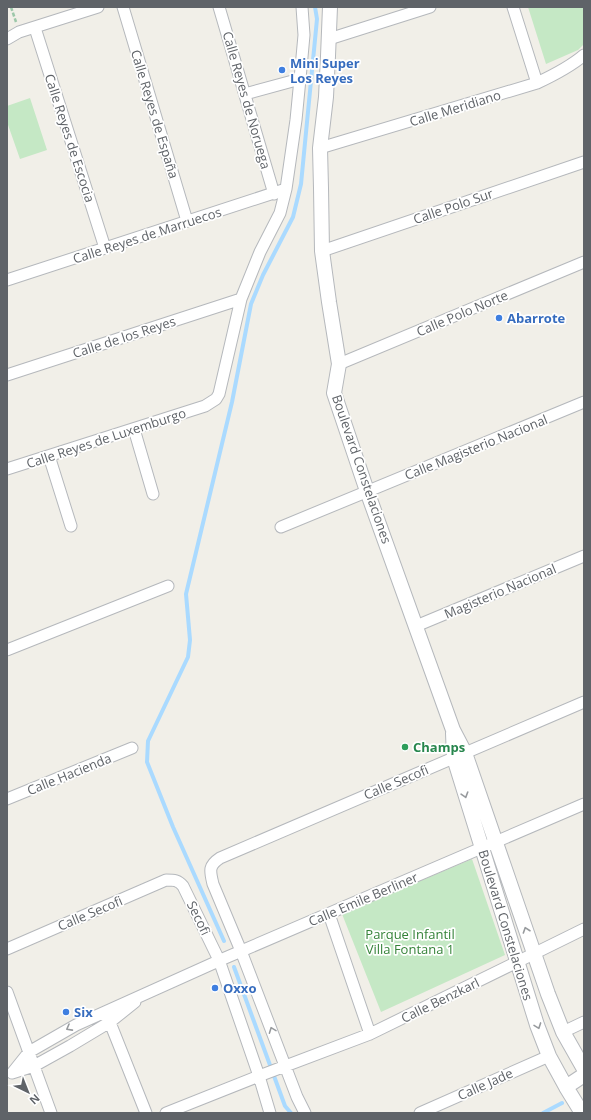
<svg xmlns="http://www.w3.org/2000/svg" width="591" height="1120" viewBox="0 0 591 1120" font-family="'Open Sans',sans-serif">
  <style>
    .green { fill: #c5e8c5 }
    .lines { fill: none; stroke-linecap: round; stroke-linejoin: round }
    .stream { stroke: #aadaff; stroke-width: 4 }
    .minor-casing { stroke: #b5b8bc; stroke-width: 13 }
    .tertiary-casing { stroke: #b5b8bc; stroke-width: 16 }
    .path { stroke: #9cc7a9; stroke-width: 2.5; stroke-dasharray: 4 2; stroke-linecap: butt }
    .minor { stroke: #fff; stroke-width: 11 }
    .tertiary { stroke: #fff; stroke-width: 14 }
    .oneway { stroke: #979a9d }
    .shop-dot { fill: #3f7fe0; stroke: #fff; stroke-width: 1.5 }
    .leisure-dot { fill: #2e9e5b; stroke: #fff; stroke-width: 1.5 }
    .labels { text-anchor: middle; stroke-width: 3.5; stroke-linejoin: round; paint-order: stroke }
    .shop-label { font-size: 13px; font-weight: bold; fill: #366cbe; stroke: #fff; text-anchor: start }
    .street-label { font-size: 13px; fill: #5f6368; stroke: #fff }
    .leisure-label { font-size: 13px; font-weight: bold; fill: #27864d; stroke: #fff; text-anchor: start }
    .park-label { font-size: 13px; fill: #348238; stroke: #fff }
  </style>
  <rect width="100%" height="100%" fill="#f1efe8"/>
  <path class="green" d="M 528,7 L 584,7 L 584,44 L 578,50 L 546,64 Z
    M 30,98 L 47,150 L 20,159 L 7,122 L 7,106 Z
    M 472,859 L 505,955 L 381,1012 L 342,914 Z"/>
  <g class="lines">
    <path class="stream" d="M 224,941 L 173,827 L 147,762 L 148,741 L 188,657 L 190,640 L 186,594 L 232,402 L 251,304 L 263,275 L 293,217 L 301,184 L 317,19 L 315,7
      M 234,967 L 285,1106 L 291,1113
      M 543,1113 L 562,1103"/>
    <defs>
      <path id="minor" d="M 123,7 L 187,221
        M 219,7 L 274,194
        M 513,7 L 537,83
        M 35,28 L 105,248
        M 7,39 L 19,32 L 98,7
        M 329,39 L 430,7
        M 245,94 L 300,79
        M 320,148 L 537,83 C 554,75 570,67 584,55
        M 322,251 L 584,162
        M 7,280 L 286,189
        M 339,364 L 584,262
        M 7,375 L 241,299
        M 134,429 L 153,494
        M 49,456 L 71,526
        M 7,469 L 205,406 L 216,399 L 219,394 L 241,299 L 260,252 L 280,213 L 286,189 L 296,120 L 300,79 L 304,35 L 302,7
        M 281,527 L 584,402
        M 416,626 L 584,556
        M 7,650 L 168,586
        M 7,799 L 132,748
        M 329,914 L 370,1034
        M 7,949 L 166,880 C 174,880 178,880 183,886 L 219,960 L 259,1076 L 270,1113
        M 7,992 L 51,1113
        M 107,1015 L 146,1113
        M 563,1032 L 584,1022
        M 13,1072 L 29,1052 L 76,1025 L 225,958 L 584,804
        M 12,1073 L 34,1066 L 70,1046 L 110,1022 L 135,1002
        M 166,1113 L 259,1076 L 370,1034 L 517,962 L 584,929
        M 305,1113 L 297,1097 L 241,951 L 213,884 C 210,871 208,866 220,858 L 584,702
        M 420,1113 L 549,1056"/>
      <path id="tertiary" d="M 330,7 L 328,56 L 326,97 L 320,148 L 321,188 L 322,251 L 329,302 L 339,364 L 334,393 L 367,491 L 453,730 L 465,753 L 548,994 L 563,1032 L 584,1069
        M 453,733 L 454,758 L 537,1025 L 549,1056 L 566,1087 L 582,1113
        M 566,1087 L 584,1075"/>
    </defs>
    <use href="#minor" class="minor-casing"/>
    <use href="#tertiary" class="tertiary-casing"/>
    <path class="path" d="M 11,7 L 16,22"/>
    <use href="#minor" class="minor"/>
    <use href="#tertiary" class="tertiary"/>
  </g>
  <defs><path id="oneway-chevron" d="M-2-3.5L2.5 0L-2 3.5" fill="none" stroke-width="1.6" stroke-linecap="round" stroke-linejoin="round"/></defs>
  <g class="oneway">
    <use href="#oneway-chevron" transform="translate(465 795) rotate(73)"/>
    <use href="#oneway-chevron" transform="translate(526 930) rotate(-109)"/>
    <use href="#oneway-chevron" transform="translate(538 1026) rotate(70)"/>
    <use href="#oneway-chevron" transform="translate(69 1028) rotate(151)"/>
    <use href="#oneway-chevron" transform="translate(272 1030) rotate(-111)"/>
  </g>
  <g class="shop-dot">
    <circle cx="282" cy="70" r="4"/>
    <circle cx="499" cy="318" r="4"/>
    <circle cx="215" cy="988" r="4"/>
    <circle cx="66" cy="1012" r="4"/>
  </g>
  <circle class="leisure-dot" cx="405" cy="747" r="4"/>
  <g class="labels">
    <g class="shop-label">
      <text x="290" y="68">Mini Super<tspan x="290" dy="15">Los Reyes</tspan></text>
      <text x="507" y="323">Abarrote</text>
      <text x="223" y="993">Oxxo</text>
      <text x="74" y="1017">Six</text>
    </g>
    <g class="street-label">
      <text transform="translate(247 100) rotate(74)" y="5">Calle Reyes de Noruega</text>
      <text transform="translate(455 108) rotate(-17)" y="5">Calle Meridiano</text>
      <text transform="translate(155 114) rotate(73)" y="5">Calle Reyes de España</text>
      <text transform="translate(70 138) rotate(72)" y="5">Calle Reyes de Escocia</text>
      <text transform="translate(453 206) rotate(-19)" y="5">Calle Polo Sur</text>
      <text transform="translate(147 235) rotate(-18)" y="5">Calle Reyes de Marruecos</text>
      <text transform="translate(462 313) rotate(-23)" y="5">Calle Polo Norte</text>
      <text transform="translate(124 337) rotate(-18)" y="5">Calle de los Reyes</text>
      <text transform="translate(106 438) rotate(-18)" y="5">Calle Reyes de Luxemburgo</text>
      <text transform="translate(476 447) rotate(-22)" y="5">Calle Magisterio Nacional</text>
      <text transform="translate(362 469) rotate(71)" y="5">Boulevard Constelaciones</text>
      <text transform="translate(500 591) rotate(-23)" y="5">Magisterio Nacional</text>
      <text transform="translate(69 774) rotate(-22)" y="5">Calle Hacienda</text>
      <text transform="translate(396 782) rotate(-23)" y="5">Calle Secofi</text>
      <text transform="translate(363 899) rotate(-23)" y="5">Calle Emile Berliner</text>
      <text transform="translate(90 913) rotate(-23)" y="5">Calle Secofi</text>
      <text transform="translate(199 918) rotate(64)" y="5">Secofi</text>
      <text transform="translate(506 925) rotate(73)" y="5">Boulevard Constelaciones</text>
      <text transform="translate(440 1000) rotate(-26)" y="5">Calle Benzkarl</text>
      <text transform="translate(485 1084) rotate(-24)" y="5">Calle Jade</text>
    </g>
    <g class="leisure-label">
      <text x="413" y="752">Champs</text>
    </g>
    <g class="park-label">
      <text x="410" y="939">Parque Infantil<tspan x="410" dy="15">Villa Fontana 1</tspan></text>
    </g>
  </g>
  <rect width="591" height="1120" fill="none" stroke="#5f6368" stroke-width="16"/>
  <g transform="translate(28 1092) rotate(137)" stroke="#ffffff" stroke-width="3" paint-order="stroke">
  <path d="M0-3L7 15L0 10L-7 15Z" fill="#5f6368"/>
  <text y="-6" font-size="11" font-weight="bold" text-anchor="middle" fill="#5f6368">N</text>
  </g>
</svg>
